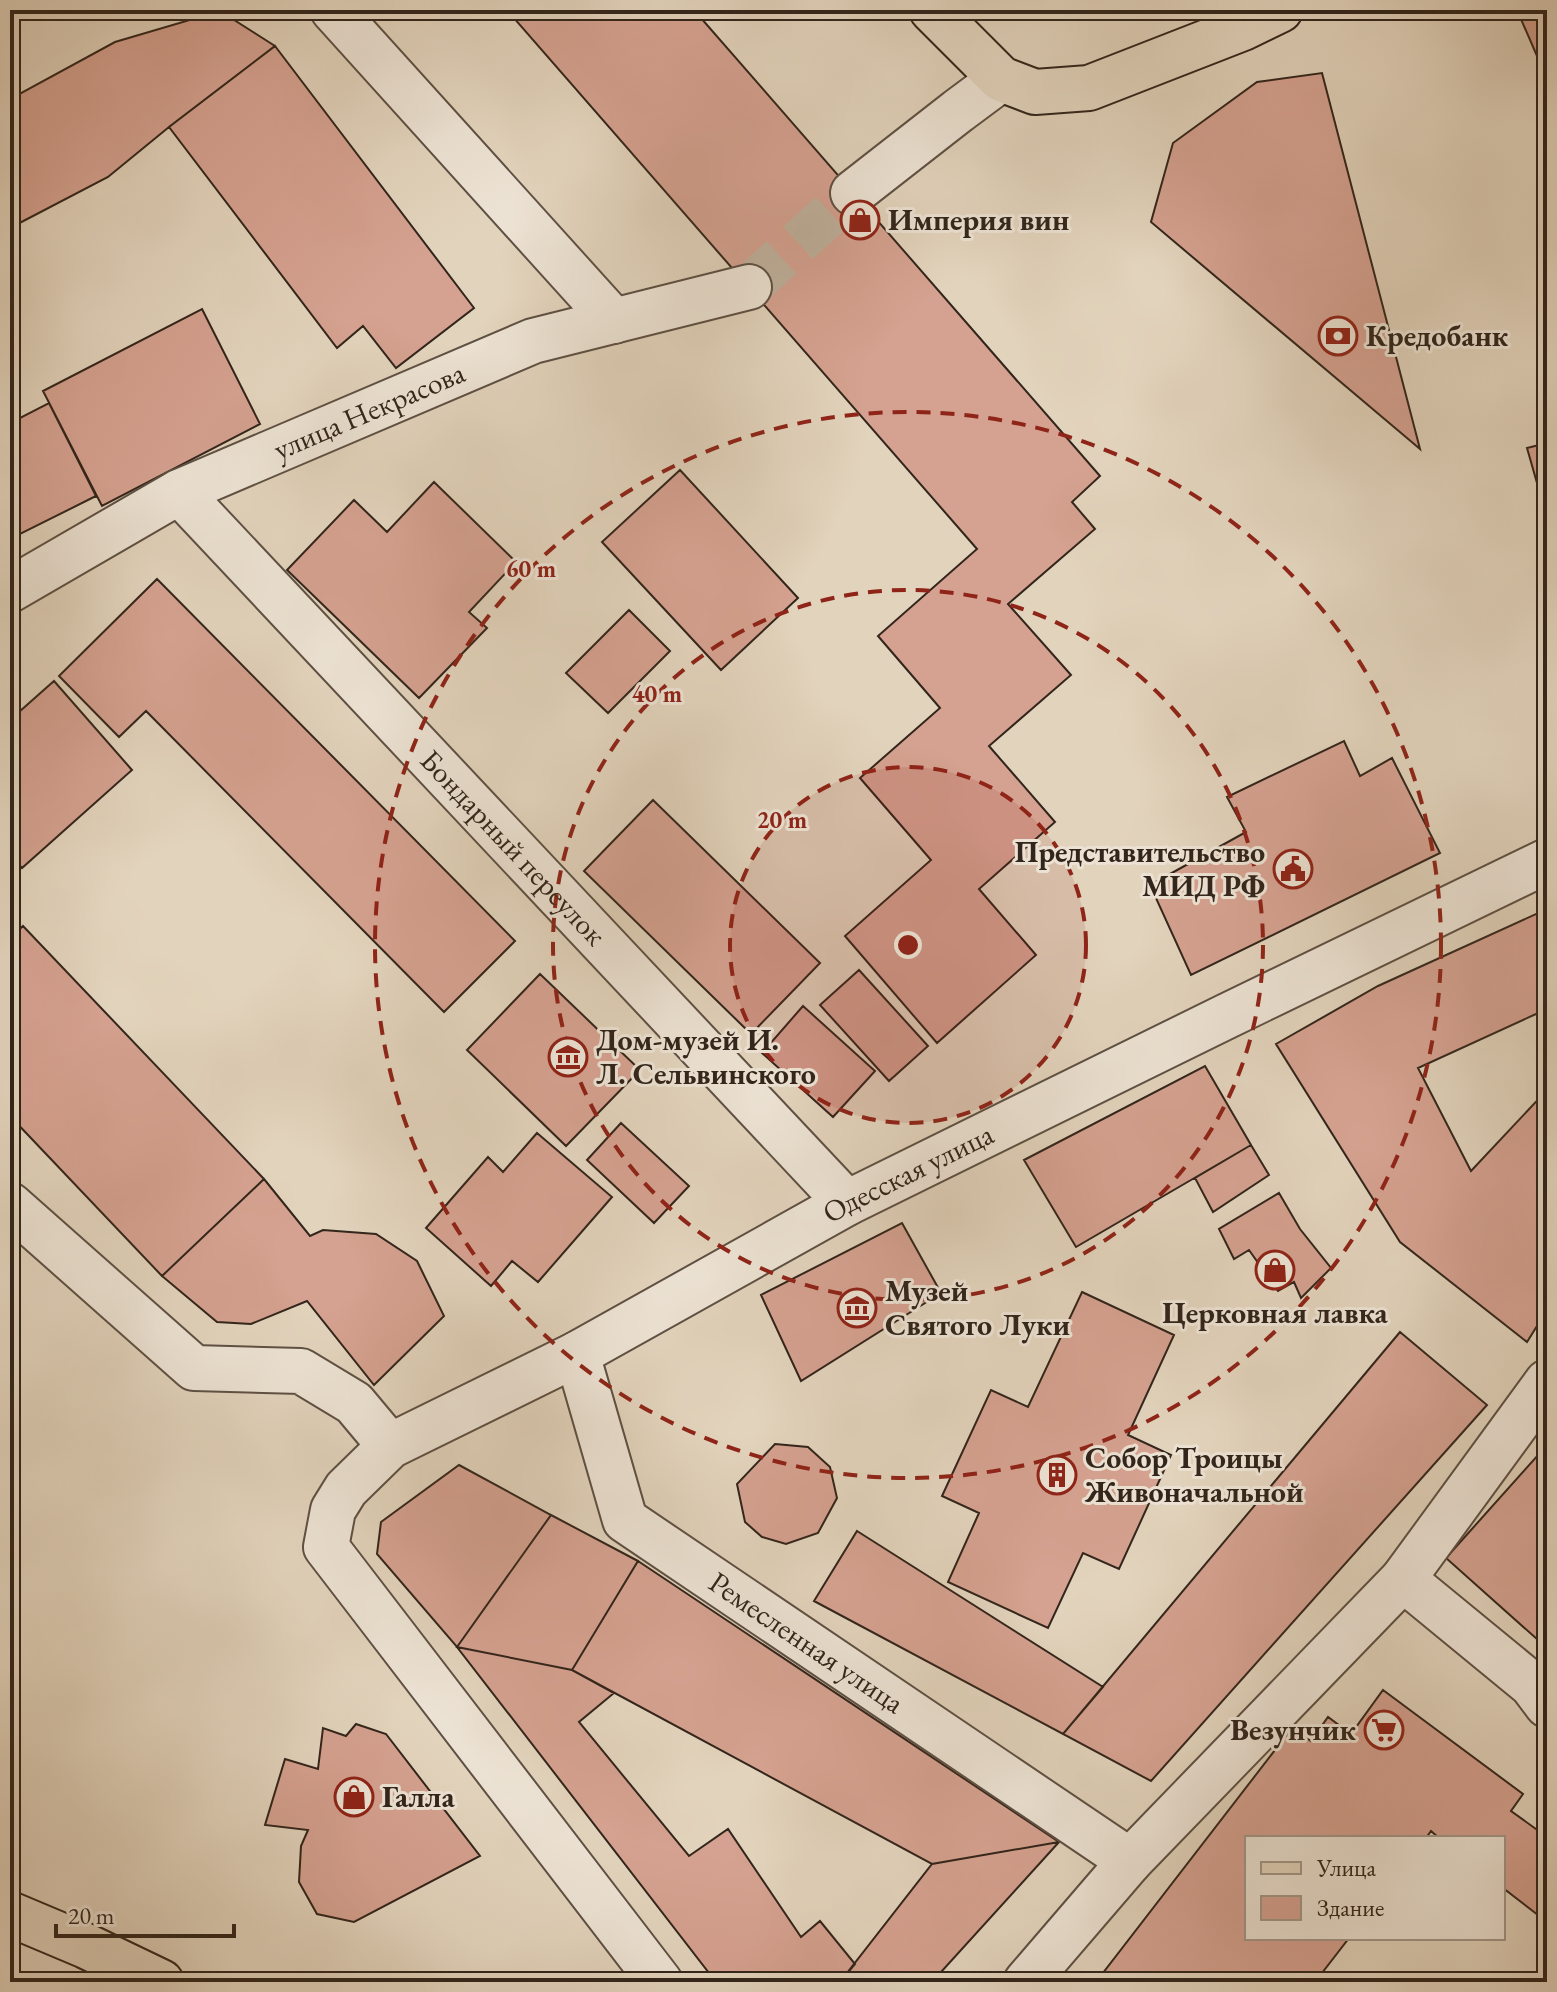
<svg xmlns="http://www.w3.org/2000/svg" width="1557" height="1992" viewBox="0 0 1557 1992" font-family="'EB Garamond',serif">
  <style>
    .building { fill: #d5a190; stroke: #32251b; stroke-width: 2 }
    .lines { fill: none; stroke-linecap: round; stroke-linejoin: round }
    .minor-tunnel { stroke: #bfb09c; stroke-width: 44; stroke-dasharray: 44 22; stroke-linecap: butt }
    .minor-casing { stroke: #5e5043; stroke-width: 48 }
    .major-casing { stroke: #32251b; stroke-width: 48 }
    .minor { stroke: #ece2d3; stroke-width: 44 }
    .major { stroke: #e2d3bc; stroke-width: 44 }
    .ring { fill: none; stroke: #8f2418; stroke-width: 4; stroke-dasharray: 14 10 }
    .labels { text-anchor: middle; stroke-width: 6; stroke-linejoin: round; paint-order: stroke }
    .poi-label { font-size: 30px; font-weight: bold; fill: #32251b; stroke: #ece2d3; text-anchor: start }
    .street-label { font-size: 30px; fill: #32251b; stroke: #ece2d3 }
    .centre { fill: #8f2418; stroke: #ece2d3; stroke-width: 4 }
    .ring-label { font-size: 24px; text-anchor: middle; font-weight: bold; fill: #8f2418; stroke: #ece2d3; stroke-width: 6; stroke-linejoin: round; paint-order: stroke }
  </style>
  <rect width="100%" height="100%" fill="#e2d3bc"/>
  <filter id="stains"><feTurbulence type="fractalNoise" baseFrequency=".0025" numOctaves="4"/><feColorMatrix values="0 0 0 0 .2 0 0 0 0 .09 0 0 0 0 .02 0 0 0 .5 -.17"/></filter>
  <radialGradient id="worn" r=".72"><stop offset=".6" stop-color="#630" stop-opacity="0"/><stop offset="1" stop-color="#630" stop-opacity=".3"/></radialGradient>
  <path class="building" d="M 507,10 L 694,10 L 1100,476 L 1072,502 L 1095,529 L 1008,604 L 1071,675 L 989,746 L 1055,822 L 979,889 L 1036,955 L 937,1043 L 845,936 L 931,860 L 860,778 L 940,708 L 878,636 L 977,549 Z
    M 1517,10 L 1547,10 L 1547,79 Z
    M 220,11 L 275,46 L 169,127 L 108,177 L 10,228 L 10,99 L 115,42 Z
    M 275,46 L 474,308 L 396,368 L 363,326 L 337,348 L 169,127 Z
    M 1322,73 L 1420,449 L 1151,222 L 1173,143 L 1257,82 Z
    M 202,309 L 260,424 L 102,506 L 43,391 Z
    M 49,403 L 96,496 L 10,539 L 10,423 Z
    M 1547,443 L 1547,518 L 1527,448 Z
    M 680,470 L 798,598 L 721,670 L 602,542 Z
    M 434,482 L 516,562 L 469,612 L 487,628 L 419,698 L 287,570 L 354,500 L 387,532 Z
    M 157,579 L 515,941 L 444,1012 L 146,711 L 119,737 L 59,676 Z
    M 629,610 L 670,651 L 608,713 L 566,673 Z
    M 54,681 L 132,770 L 22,868 L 10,855 L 10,720 Z
    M 1344,741 L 1360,776 L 1392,758 L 1440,853 L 1191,975 L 1150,885 L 1246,832 L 1227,797 Z
    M 653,800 L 820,963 L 751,1034 L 584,871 Z
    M 1547,909 L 1547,1009 L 1418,1068 L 1471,1171 L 1547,1090 L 1547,1310 L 1527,1342 L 1400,1242 L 1276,1044 L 1378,986 Z
    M 23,926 L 264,1179 L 162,1276 L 10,1116 L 10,938 Z
    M 859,970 L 928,1046 L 889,1081 L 820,1005 Z
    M 540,974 L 640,1070 L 566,1146 L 467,1050 Z
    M 803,1006 L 875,1071 L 833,1117 L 762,1053 Z
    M 1205,1066 L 1251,1145 L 1076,1247 L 1024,1160 Z
    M 621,1123 L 689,1186 L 654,1223 L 587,1160 Z
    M 537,1133 L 612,1197 L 538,1282 L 512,1261 L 491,1286 L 426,1228 L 488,1157 L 503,1172 Z
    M 1251,1145 L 1269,1175 L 1213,1212 L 1195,1178 Z
    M 264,1179 L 310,1236 L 323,1230 L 376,1234 L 417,1261 L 444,1316 L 374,1385 L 307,1301 L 251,1324 L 217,1322 L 162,1276 Z
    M 1279,1193 L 1300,1229 L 1331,1268 L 1301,1298 L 1294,1282 L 1278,1291 L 1249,1250 L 1234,1259 L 1219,1229 Z
    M 902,1223 L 941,1293 L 801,1381 L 761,1295 Z
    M 1082,1292 L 1174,1335 L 1128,1435 L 1171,1455 L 1119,1569 L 1083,1553 L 1048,1628 L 948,1582 L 979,1513 L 942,1496 L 991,1390 L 1028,1407 Z
    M 1400,1332 L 1487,1405 L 1151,1781 L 1063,1734 Z
    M 775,1444 L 808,1447 L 830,1467 L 837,1498 L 818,1533 L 786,1544 L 762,1537 L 745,1522 L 737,1484 Z
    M 1547,1445 L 1547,1648 L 1446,1558 Z
    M 459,1465 L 551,1515 L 457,1647 L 377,1554 L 381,1522 Z
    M 551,1515 L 638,1561 L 572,1670 L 457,1647 Z
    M 857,1531 L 1103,1687 L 1063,1734 L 814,1601 Z
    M 638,1561 L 1059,1842 L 932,1864 L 572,1670 Z
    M 457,1647 L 572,1670 L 614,1693 L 579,1722 L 689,1856 L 728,1829 L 801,1937 L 820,1921 L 855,1964 L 840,1982 L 716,1982 Z
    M 1383,1690 L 1523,1794 L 1511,1811 L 1547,1837 L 1547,1922 L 1503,1888 L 1503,1838 L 1439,1838 L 1431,1831 L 1426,1838 L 1247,1838 L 1247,1938 L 1349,1938 L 1315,1982 L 1096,1982 L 1292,1728 L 1311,1741 L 1328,1717 L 1351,1734 Z
    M 356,1724 L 386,1734 L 480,1856 L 354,1922 L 317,1914 L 299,1882 L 301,1846 L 308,1830 L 265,1825 L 285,1759 L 318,1769 L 323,1728 L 346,1736 Z
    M 1059,1842 L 932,1982 L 840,1982 L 932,1864 Z"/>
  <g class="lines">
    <path class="minor-tunnel" d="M 749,287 L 853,193"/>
    <defs>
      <g id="minor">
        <path d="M 333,10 L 614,321"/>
        <path d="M 853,193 L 958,111 L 1001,79"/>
        <path id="s1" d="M 179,492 L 847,1203"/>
        <path id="s2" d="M 10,590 L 179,492 L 533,341 L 749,287"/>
        <path d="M 10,1205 L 194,1368 L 301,1371 L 354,1403 L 390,1446"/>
        <path id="s3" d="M 577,1354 L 625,1520 L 1130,1861"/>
        <path d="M 1403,1579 L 1532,1685 L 1547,1705"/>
        <path id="s4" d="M 660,1982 L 326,1547 L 333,1510 L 346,1489 L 390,1446 L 577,1354 L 847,1203 L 1227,1016 L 1547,861"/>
        <path d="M 1026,1982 L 1130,1861 L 1403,1579 L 1547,1382"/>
      </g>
      <path id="major" d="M 932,10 L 1001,79 L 1035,92 L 1089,88 L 1243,28 L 1280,10
        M 10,1914 L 86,1946 L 161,1982"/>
    </defs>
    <use href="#minor" class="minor-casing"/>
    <use href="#major" class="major-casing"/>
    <use href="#minor" class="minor"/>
    <use href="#major" class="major"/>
  </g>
  <circle cx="908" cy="945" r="178" fill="#8f2418" fill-opacity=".12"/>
  <g class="ring">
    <circle cx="908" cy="945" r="178"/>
    <circle cx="908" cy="945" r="355"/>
    <circle cx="908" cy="945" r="533"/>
  </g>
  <defs>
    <symbol id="shop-ring" viewBox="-11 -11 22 22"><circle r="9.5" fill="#ece2d3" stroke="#8f2418" stroke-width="1.5"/><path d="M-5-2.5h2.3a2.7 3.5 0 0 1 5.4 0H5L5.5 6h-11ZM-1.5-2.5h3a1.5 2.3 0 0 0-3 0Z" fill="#8f2418"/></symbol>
    <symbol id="bank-ring" viewBox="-11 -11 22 22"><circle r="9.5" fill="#ece2d3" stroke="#8f2418" stroke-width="1.5"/><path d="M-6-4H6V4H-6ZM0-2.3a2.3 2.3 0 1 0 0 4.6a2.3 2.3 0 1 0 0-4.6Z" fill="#8f2418"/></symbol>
    <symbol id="civic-ring" viewBox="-11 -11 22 22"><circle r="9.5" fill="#ece2d3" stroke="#8f2418" stroke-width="1.5"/><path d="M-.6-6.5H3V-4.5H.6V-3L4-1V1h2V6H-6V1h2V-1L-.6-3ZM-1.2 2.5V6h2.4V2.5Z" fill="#8f2418"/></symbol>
    <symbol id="museum-ring" viewBox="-11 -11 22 22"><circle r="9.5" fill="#ece2d3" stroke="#8f2418" stroke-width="1.5"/><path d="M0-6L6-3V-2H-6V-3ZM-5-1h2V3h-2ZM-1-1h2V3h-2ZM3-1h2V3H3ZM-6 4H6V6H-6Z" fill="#8f2418"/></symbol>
    <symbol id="building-ring" viewBox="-11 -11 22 22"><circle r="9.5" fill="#ece2d3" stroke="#8f2418" stroke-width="1.5"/><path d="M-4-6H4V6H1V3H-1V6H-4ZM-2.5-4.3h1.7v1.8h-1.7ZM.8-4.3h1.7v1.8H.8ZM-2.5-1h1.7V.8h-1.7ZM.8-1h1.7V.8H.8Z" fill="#8f2418"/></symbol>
    <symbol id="supermarket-ring" viewBox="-11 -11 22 22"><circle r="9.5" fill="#ece2d3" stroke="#8f2418" stroke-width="1.5"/><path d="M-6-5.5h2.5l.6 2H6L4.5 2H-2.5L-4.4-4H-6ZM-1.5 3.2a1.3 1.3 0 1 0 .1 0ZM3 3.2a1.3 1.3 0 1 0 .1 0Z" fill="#8f2418"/></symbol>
  </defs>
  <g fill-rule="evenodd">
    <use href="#shop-ring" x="838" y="198" width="44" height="44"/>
    <use href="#bank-ring" x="1316" y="314" width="44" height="44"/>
    <use href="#civic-ring" x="1271" y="847" width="44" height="44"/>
    <use href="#museum-ring" x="546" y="1035" width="44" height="44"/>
    <use href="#shop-ring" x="1253" y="1248" width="44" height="44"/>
    <use href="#museum-ring" x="835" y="1286" width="44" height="44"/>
    <use href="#building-ring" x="1035" y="1453" width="44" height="44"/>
    <use href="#supermarket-ring" x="1362" y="1708" width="44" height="44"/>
    <use href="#shop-ring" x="332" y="1775" width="44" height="44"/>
  </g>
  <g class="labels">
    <g class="poi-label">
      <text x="888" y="230">Империя вин</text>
      <text x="1366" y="346">Кредобанк</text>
      <text x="1265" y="862" text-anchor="end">Представительство<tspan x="1265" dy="34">МИД РФ</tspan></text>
      <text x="596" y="1050">Дом-музей И.<tspan x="596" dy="34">Л. Сельвинского</tspan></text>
      <text x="885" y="1301">Музей<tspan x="885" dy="34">Святого Луки</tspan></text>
      <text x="1275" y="1323" text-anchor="middle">Церковная лавка</text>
      <text x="1085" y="1468">Собор Троицы<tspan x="1085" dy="34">Живоначальной</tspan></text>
      <text x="1356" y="1740" text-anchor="end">Везунчик</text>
      <text x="382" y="1807">Галла</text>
    </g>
    <g class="street-label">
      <text dy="10" stroke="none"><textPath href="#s2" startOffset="402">улица Некрасова</textPath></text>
      <text dy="10" stroke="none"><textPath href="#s1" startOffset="488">Бондарный переулок</textPath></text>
      <text dy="10" stroke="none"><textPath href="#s4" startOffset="1258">Одесская улица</textPath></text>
      <text dy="10" stroke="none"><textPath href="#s3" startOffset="392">Ремесленная улица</textPath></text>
    </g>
  </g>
  <circle cx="908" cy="945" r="12" class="centre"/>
  <g class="ring-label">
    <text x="531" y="577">60 m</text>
    <text x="657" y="702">40 m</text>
    <text x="782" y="828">20 m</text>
  </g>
  <rect width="1557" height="1992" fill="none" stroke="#e2d3bc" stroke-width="40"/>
  <rect x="12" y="12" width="1533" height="1968" fill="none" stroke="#32251b" stroke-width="4"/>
  <rect x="20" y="20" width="1517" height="1952" fill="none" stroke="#32251b" stroke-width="2"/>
  <rect x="1245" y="1836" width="260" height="104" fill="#ece2d3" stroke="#a29689" stroke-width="2"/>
  <rect x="1261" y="1862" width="40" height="12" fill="#e2d3bc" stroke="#a29689" stroke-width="2"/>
  <text x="1317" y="1876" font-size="24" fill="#32251b">Улица</text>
  <rect x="1261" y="1896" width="40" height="24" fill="#d5a190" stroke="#a29689" stroke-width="2"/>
  <text x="1317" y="1916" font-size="24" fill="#32251b">Здание</text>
  <path d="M56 1924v12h178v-12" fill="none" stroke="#32251b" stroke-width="4"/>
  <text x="68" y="1924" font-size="24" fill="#32251b" stroke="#ece2d3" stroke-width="6" paint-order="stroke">20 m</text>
  <rect width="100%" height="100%" filter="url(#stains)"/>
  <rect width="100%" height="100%" fill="url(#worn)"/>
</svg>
